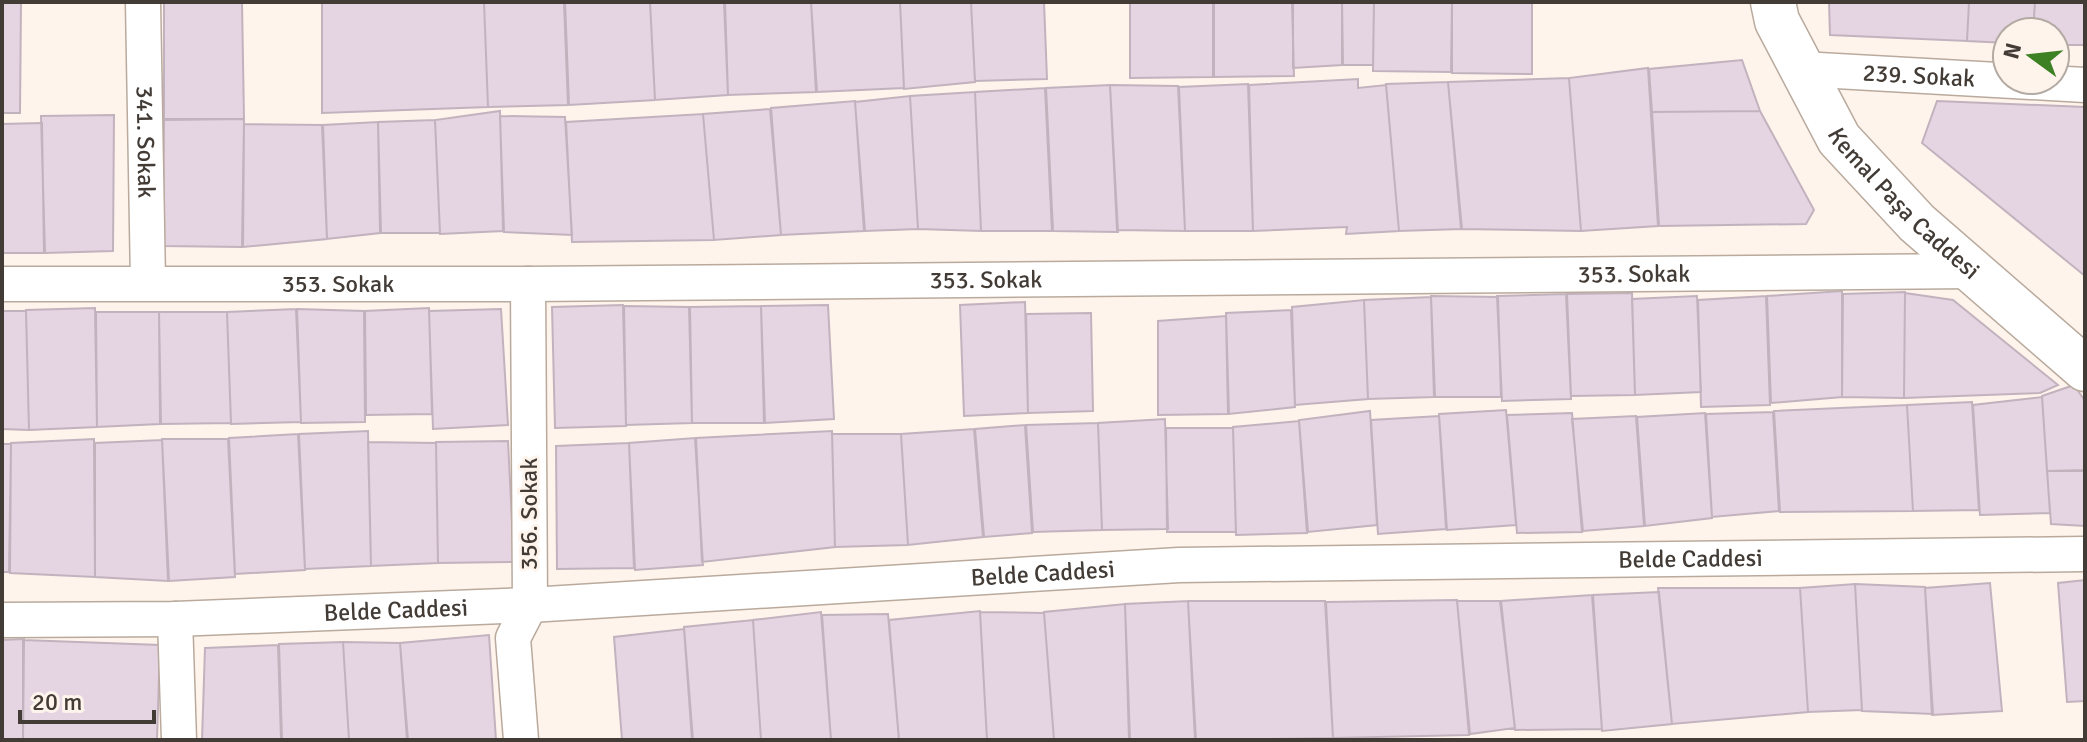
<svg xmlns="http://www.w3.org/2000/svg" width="2087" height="742" viewBox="0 0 2087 742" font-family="Signika,sans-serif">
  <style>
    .building { fill: #e5d4e1; stroke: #c2b2be; stroke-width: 2 }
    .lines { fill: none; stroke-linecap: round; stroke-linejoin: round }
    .minor-casing { stroke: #b9aa9d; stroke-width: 37 }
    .tertiary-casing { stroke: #b9aa9d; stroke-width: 47 }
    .minor { stroke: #fff; stroke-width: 34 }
    .tertiary { stroke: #fff; stroke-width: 44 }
    .labels { text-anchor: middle; stroke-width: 6; stroke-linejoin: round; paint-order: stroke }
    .street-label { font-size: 24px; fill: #423b36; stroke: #fef4ec }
  </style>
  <rect width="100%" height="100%" fill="#fef4ec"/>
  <path class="building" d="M 2,2 L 21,2 L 20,113 L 2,113 Z
    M 164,2 L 242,2 L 244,119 L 164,119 Z
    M 322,2 L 484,2 L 488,107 L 322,113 Z
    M 484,2 L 564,2 L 568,105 L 488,107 Z
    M 565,2 L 650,2 L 655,100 L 569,105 Z
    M 650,2 L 724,2 L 728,95 L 655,100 Z
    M 725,2 L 811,2 L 816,92 L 728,95 Z
    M 811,2 L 900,2 L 904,88 L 817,92 Z
    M 900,2 L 971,2 L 975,82 L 904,89 Z
    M 971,2 L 1044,2 L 1047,79 L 975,81 Z
    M 1130,2 L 1213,2 L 1213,77 L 1130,78 Z
    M 1214,2 L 1292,2 L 1294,76 L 1214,77 Z
    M 1293,2 L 1342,2 L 1342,65 L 1293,68 Z
    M 1342,2 L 1374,2 L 1373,65 L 1343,65 Z
    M 1374,2 L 1452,2 L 1451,72 L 1373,71 Z
    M 1452,2 L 1532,2 L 1532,74 L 1452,73 Z
    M 1829,2 L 1969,2 L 1967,41 L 1830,35 Z
    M 1969,2 L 2035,2 L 2033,32 L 2007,32 L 2007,43 L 1967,41 Z
    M 2035,2 L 2085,2 L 2085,45 L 2055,45 L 2055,32 L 2033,32 Z
    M 1742,60 L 1760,111 L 1652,112 L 1649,69 Z
    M 1648,68 L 1658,226 L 1581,231 L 1569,78 Z
    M 1569,78 L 1581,231 L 1462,229 L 1448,82 Z
    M 1358,79 L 1358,88 L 1386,85 L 1399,231 L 1346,234 L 1347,227 L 1253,231 L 1249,85 Z
    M 1448,82 L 1461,229 L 1399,231 L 1386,84 Z
    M 1248,84 L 1253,231 L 1185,231 L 1179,87 Z
    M 1110,85 L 1118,232 L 1053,231 L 1046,88 Z
    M 1110,85 L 1178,86 L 1185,231 L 1117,230 Z
    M 1045,88 L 1052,231 L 981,231 L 975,92 Z
    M 975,92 L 981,231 L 918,229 L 910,96 Z
    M 910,96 L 918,229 L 865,231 L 855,102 Z
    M 855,101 L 864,231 L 781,235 L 771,108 Z
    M 1937,101 L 2085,107 L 2085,276 L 1922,143 Z
    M 770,109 L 781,235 L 714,240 L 703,114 Z
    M 500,111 L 503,231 L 440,234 L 435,120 Z
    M 1760,111 L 1814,210 L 1806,224 L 1659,226 L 1652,112 Z
    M 703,114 L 714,240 L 572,242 L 566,122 Z
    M 114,115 L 113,251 L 45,253 L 41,116 Z
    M 500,116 L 565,117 L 572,235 L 504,232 Z
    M 244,119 L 242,247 L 163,246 L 164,120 Z
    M 435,120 L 440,233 L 381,233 L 378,122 Z
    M 378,122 L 380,233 L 327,239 L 323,125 Z
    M 42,123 L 44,253 L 2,253 L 2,124 Z
    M 244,124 L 322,125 L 327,239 L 243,247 Z
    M 1842,291 L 1842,397 L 1771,403 L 1767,296 Z
    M 1905,292 L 1904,398 L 1842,397 L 1843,294 Z
    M 1632,293 L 1635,395 L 1571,396 L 1567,294 Z
    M 1905,293 L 1953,300 L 2058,385 L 2040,393 L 1904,398 Z
    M 1566,294 L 1571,399 L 1502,401 L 1497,296 Z
    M 1431,296 L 1498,297 L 1501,397 L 1435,397 Z
    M 1697,296 L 1701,392 L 1635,395 L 1632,299 Z
    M 1766,296 L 1770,405 L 1701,407 L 1698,300 Z
    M 1431,297 L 1434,397 L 1368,399 L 1364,300 Z
    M 1364,300 L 1368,399 L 1295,405 L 1292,307 Z
    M 1025,302 L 1028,413 L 964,416 L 960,305 Z
    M 623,305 L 626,426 L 555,428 L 552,307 Z
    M 828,305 L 834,419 L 765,423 L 761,306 Z
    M 624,306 L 689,307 L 692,423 L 626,425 Z
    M 761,306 L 764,423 L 692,423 L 690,307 Z
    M 95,308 L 97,427 L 29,430 L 26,310 Z
    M 429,308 L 432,414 L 366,415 L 365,311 Z
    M 296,309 L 301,422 L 231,424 L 227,312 Z
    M 297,309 L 364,311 L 365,422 L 301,423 Z
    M 501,309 L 508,425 L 433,429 L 429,311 Z
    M 1291,310 L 1295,407 L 1229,414 L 1226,313 Z
    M 2,311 L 26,311 L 29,430 L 2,429 Z
    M 96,312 L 159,312 L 160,424 L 97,427 Z
    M 159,312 L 227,312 L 231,423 L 161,424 Z
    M 1091,313 L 1093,411 L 1028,413 L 1026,314 Z
    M 1226,316 L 1228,414 L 1158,415 L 1158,321 Z
    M 2074,385 L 2085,401 L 2085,470 L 2047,471 L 2042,396 Z
    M 2042,397 L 2050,513 L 1980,515 L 1973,405 Z
    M 1972,402 L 1979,510 L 1913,511 L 1907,405 Z
    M 1907,405 L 1913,511 L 1780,512 L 1774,411 Z
    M 1506,410 L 1516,525 L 1447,530 L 1439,414 Z
    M 1370,411 L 1377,525 L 1308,532 L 1299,420 Z
    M 1773,412 L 1779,511 L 1712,517 L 1706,414 Z
    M 1572,413 L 1582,532 L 1517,533 L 1507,415 Z
    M 1705,413 L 1712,518 L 1645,526 L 1637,417 Z
    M 1439,416 L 1446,529 L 1378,534 L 1371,420 Z
    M 1636,416 L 1644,526 L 1583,531 L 1572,419 Z
    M 1165,419 L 1168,529 L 1102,530 L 1098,423 Z
    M 1299,421 L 1307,533 L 1236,535 L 1233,427 Z
    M 1098,423 L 1102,530 L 1033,532 L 1026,425 Z
    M 1025,425 L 1032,533 L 984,537 L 975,429 Z
    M 1166,428 L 1233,428 L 1236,532 L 1167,532 Z
    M 974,429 L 983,537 L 908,545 L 901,434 Z
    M 368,431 L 371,566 L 305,569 L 299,434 Z
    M 832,431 L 835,547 L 702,562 L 696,438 Z
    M 298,434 L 305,570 L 235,574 L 229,438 Z
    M 832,434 L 901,434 L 908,545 L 835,547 Z
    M 695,438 L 703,565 L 635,570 L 629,443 Z
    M 94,439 L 95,577 L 10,573 L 11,443 Z
    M 162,439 L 228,439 L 235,577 L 169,581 Z
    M 162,440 L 168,581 L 95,577 L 95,443 Z
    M 508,441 L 514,562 L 438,563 L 436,442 Z
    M 368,442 L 436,443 L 438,563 L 371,566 Z
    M 629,443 L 634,568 L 557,569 L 556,446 Z
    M 2,444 L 11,444 L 9,572 L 2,572 Z
    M 2047,471 L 2085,471 L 2085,526 L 2051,524 Z
    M 2085,580 L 2085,701 L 2067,702 L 2058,583 Z
    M 1990,583 L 2002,711 L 1932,715 L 1925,588 Z
    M 1855,584 L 1862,710 L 1808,712 L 1800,588 Z
    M 1855,584 L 1925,587 L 1933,714 L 1862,711 Z
    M 1658,588 L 1800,588 L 1808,712 L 1672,724 Z
    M 1659,592 L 1672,724 L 1602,731 L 1593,595 Z
    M 1592,595 L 1602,729 L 1515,730 L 1501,601 Z
    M 1457,600 L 1469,735 L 1333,738 L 1326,602 Z
    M 1188,601 L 1195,740 L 1130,740 L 1125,604 Z
    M 1188,601 L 1325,601 L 1333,738 L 1196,740 Z
    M 1457,601 L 1500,601 L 1515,728 L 1470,734 Z
    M 1125,604 L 1129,740 L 1054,740 L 1044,612 Z
    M 980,611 L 987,740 L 899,740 L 889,620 Z
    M 821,612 L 831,740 L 761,740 L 753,620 Z
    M 980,612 L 1044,613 L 1054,740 L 987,740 Z
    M 888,614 L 899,740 L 831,740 L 822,615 Z
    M 753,620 L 761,740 L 693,740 L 684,627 Z
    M 684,629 L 692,740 L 622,740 L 614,637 Z
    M 489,635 L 496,740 L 408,740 L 400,643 Z
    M 24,639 L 23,740 L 2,740 L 2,640 Z
    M 23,640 L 160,645 L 157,740 L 23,740 Z
    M 343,642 L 349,740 L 282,740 L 279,644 Z
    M 343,642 L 400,643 L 407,740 L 349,740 Z
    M 278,645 L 281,740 L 202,740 L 205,648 Z"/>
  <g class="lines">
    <defs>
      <g id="minor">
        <path id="s1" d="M 143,2 L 148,282"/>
        <path id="s2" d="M 1801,69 L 2085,85"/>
        <path id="s3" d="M 2,284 L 528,284 L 1972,271"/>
        <path d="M 175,619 L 179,740"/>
        <path id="s4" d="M 2,620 L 175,619 L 530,605 L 1179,565 L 2085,554"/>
        <path d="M 521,740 L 513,638 L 530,605 L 528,284"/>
      </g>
      <g id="tertiary">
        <path id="s5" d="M 1773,2 L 1777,21 L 1839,139 L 1917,223 L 2085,369"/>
      </g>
    </defs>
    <use href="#minor" class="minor-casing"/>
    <use href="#tertiary" class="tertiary-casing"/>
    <use href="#minor" class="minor"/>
    <use href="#tertiary" class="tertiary"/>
  </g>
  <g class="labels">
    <g class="street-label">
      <text dy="8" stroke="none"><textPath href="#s2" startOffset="118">239. Sokak</textPath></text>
      <text dy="8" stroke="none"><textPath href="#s1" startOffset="140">341. Sokak</textPath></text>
      <text dy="8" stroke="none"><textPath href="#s5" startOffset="244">Kemal Paşa Caddesi</textPath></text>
      <text dy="8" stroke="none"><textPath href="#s3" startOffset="1632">353. Sokak</textPath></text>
      <text dy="8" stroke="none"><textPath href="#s3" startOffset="984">353. Sokak</textPath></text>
      <text dy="8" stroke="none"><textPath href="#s3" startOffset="336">353. Sokak</textPath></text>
      <text transform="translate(529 514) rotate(-90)" y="8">356. Sokak</text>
      <text dy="8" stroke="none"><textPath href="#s4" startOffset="1690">Belde Caddesi</textPath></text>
      <text dy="8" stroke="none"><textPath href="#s4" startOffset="1042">Belde Caddesi</textPath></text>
      <text dy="8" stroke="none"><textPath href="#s4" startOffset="394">Belde Caddesi</textPath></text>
    </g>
  </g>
  <rect width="2087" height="742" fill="none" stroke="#423b36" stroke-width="8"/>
  <g transform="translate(2031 56) rotate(285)"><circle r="38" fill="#fef4ec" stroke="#b3aaa3" stroke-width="2"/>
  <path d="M0-6L14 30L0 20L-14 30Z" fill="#3d8124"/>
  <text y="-12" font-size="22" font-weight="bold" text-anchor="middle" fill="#423b36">N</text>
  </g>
  <path d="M20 710v12h134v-12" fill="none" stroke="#423b36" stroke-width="4"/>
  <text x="32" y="710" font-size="24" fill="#423b36" stroke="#fef4ec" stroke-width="6" paint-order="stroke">20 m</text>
</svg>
